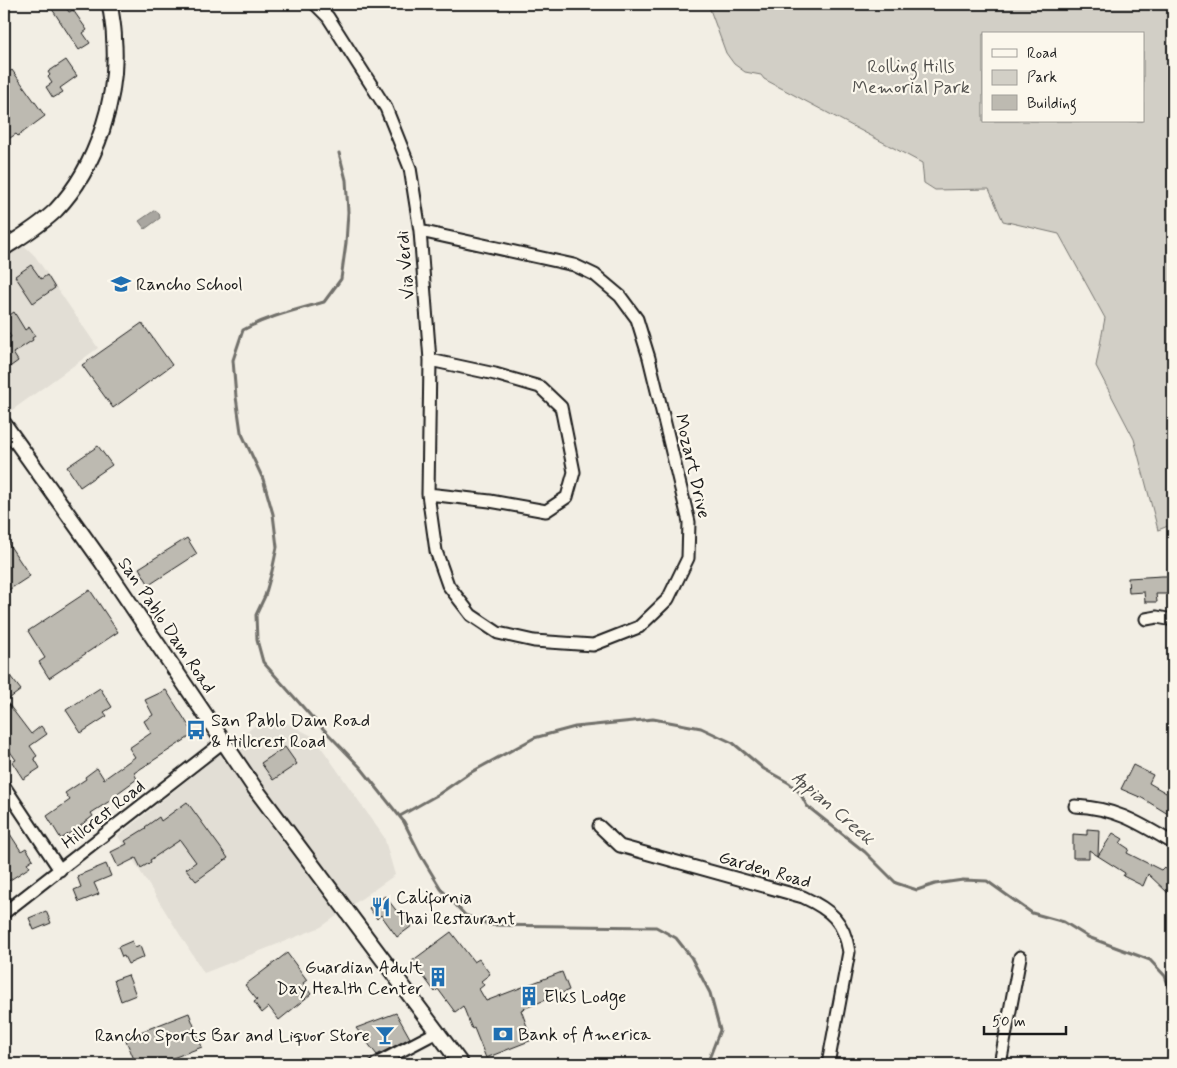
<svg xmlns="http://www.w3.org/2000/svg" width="1177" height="1068" viewBox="0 0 1177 1068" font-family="Mynerve,sans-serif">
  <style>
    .built { fill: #e2ded5 }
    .green { fill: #d2cfc6; stroke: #777671; fill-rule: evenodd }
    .water { fill: #a9a6a0; stroke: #716f6b }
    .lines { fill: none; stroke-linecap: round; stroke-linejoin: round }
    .stream { stroke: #716f6b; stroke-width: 3 }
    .building { fill: #bdbab1; stroke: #1c1c1c }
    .minor-casing { stroke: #1c1c1c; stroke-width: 15 }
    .major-casing { stroke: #1c1c1c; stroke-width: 18 }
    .minor { stroke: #fbf7ec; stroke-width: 11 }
    .major { stroke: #fbf7ec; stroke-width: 14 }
    .labels { text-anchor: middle; stroke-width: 4.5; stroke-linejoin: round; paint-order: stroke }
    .park-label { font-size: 18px; fill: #53524f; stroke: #fbf7ec }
    .street-label { font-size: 18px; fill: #1c1c1c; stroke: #fbf7ec }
    .poi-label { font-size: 18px; fill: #1c1c1c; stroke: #fbf7ec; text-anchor: start }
    .water-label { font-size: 19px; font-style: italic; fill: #545351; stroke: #fbf7ec }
  </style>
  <rect width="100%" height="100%" fill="#f2eee4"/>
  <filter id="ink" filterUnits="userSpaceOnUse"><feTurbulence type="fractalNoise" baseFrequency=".02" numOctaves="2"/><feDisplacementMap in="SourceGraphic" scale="10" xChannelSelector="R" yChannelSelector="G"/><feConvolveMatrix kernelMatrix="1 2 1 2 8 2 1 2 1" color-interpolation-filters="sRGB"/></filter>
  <g filter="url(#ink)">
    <path class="built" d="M 4,226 L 35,256 L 98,348 L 4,416 Z
      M 269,714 L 314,737 L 384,837 L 395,875 L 321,927 L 204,973 L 118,836 Z"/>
    <path class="green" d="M 708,4 L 1173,4 L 1173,82 L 1169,122 L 1173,123 L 1173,524 L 1158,530 L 1134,439 L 1096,366 L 1105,318 L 1059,234 L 1003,221 L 989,189 L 935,190 L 924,183 L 922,163 L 764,79 L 761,75 L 745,72 L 734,64 L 726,53 ZM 983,34 L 1143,34 L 1143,121 L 983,121 Z"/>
    <path class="water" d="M 155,210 L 159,213 L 160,218 L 145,229 L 139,221 Z"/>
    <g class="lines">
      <path class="stream" d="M 339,153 L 346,180 L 348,212 L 346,243 L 341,279 L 324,302 C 296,310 269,316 243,330 L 233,360 L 236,397 L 241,432 L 263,479 L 273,514 L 277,547 L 272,571 L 265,596 L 256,615 L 257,640 L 263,662 L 310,715 L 361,768 L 404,822 L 421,856 L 441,889 L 465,915 L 490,925 L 656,927 L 676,938 L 691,957 L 710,993 L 720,1030 L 707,1064
        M 400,816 L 439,794 L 468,774 L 534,738 L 575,727 L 653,719 L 701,728 L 733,743 L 764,769 L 789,783 L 800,793 L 807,806 L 865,852 L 896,883 L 917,890 L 935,884 L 963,880 L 987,881 L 1032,913 L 1064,922 L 1088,937 L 1150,960 L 1165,976 L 1173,999"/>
    </g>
    <path class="building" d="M 59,4 L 63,4 L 69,12 L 73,10 L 87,30 L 83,33 L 90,43 L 79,50 L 52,9 Z
      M 66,60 L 77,76 L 60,88 L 63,92 L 53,98 L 46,87 L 52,83 L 48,77 L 50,75 L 48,72 Z
      M 12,70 L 45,116 L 18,136 L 16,134 L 4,142 L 4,76 Z
      M 31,265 L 41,279 L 47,275 L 55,288 L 33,303 L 15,276 Z
      M 14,312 L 25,330 L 29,327 L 35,336 L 32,338 L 33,340 L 13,353 L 18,361 L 4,371 L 4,340 L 4,341 L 11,337 L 4,326 L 4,319 Z
      M 142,323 L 172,365 L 113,408 L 82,365 Z
      M 98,446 L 112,465 L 80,487 L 67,467 Z
      M 4,537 L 30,576 L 4,593 Z
      M 187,538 L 197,554 L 149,585 L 139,568 Z
      M 1162,576 L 1173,576 L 1173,594 L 1156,594 L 1157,602 L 1145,602 L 1144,592 L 1129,593 L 1128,578 Z
      M 90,590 L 118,632 L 49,678 L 39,662 L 45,658 L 28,631 Z
      M 10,676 L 21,690 L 6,701 L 31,734 L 41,726 L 47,734 L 30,746 L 37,756 L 34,758 L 40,768 L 23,779 L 12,762 L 16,760 L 4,743 L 4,680 Z
      M 100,688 L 112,707 L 104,712 L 107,716 L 81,733 L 66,710 Z
      M 166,690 L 194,734 L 134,773 L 137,779 L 115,795 L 116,797 L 91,813 L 93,816 L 79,827 L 61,839 L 47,816 L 70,800 L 65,793 L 86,779 L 85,777 L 97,768 L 104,779 L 135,757 L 129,748 L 151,733 L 144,721 L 153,715 L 145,700 Z
      M 285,747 L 297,764 L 273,780 L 261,763 Z
      M 1133,765 L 1153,775 L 1149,783 L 1173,797 L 1173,805 L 1168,814 L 1142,798 L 1121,789 Z
      M 187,802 L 228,858 L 196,881 L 186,869 L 196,862 L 180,840 L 150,860 L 151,862 L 141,868 L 136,858 L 118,867 L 111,852 L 127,844 L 125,841 L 146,828 L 145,827 L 159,817 L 161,821 Z
      M 1087,829 L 1099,830 L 1098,856 L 1089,850 L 1089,858 L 1073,858 L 1073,834 L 1087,835 Z
      M 1113,833 L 1123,839 L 1120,843 L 1129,849 L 1127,853 L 1161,870 L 1164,867 L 1173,875 L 1173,887 L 1168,893 L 1148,874 L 1143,886 L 1123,876 L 1125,873 L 1098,856 Z
      M 10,834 L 21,851 L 26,848 L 33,859 L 27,863 L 30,867 L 4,884 L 4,838 Z
      M 106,864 L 111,876 L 94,883 L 99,894 L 79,902 L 74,890 L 81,887 L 77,876 Z
      M 385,896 L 402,918 L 405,916 L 412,926 L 397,937 L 381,915 L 377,919 L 369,908 Z
      M 46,911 L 51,923 L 34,930 L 29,918 Z
      M 451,932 L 474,962 L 479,959 L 490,974 L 481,981 L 484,985 L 479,989 L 486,1001 L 562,972 L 569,990 L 521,1010 L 532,1040 L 486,1058 L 474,1028 L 472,1029 L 463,1006 L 455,1012 L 438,989 L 435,992 L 412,961 Z
      M 132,941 L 135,948 L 140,946 L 144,957 L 128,964 L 124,956 L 122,957 L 118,947 Z
      M 287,953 L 307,980 L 303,983 L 311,994 L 279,1020 L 269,1007 L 262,1013 L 254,1002 L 257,1000 L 245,985 Z
      M 128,975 L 136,995 L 121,1001 L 114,980 Z
      M 189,1013 L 202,1047 L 157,1064 L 136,1064 L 125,1038 Z
      M 396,1013 L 410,1038 L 377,1055 L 356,1028 Z"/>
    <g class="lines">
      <defs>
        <path id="minor" d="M 315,4 L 328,17 L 386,108 L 410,168 L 420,231 L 430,360 L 428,494 L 436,551 L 448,585 L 471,615 L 498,633 L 534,641 L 593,645 L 639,627 L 668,599 L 688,558 L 689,522 L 649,358 L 637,319 L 620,296 L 595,275 L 574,265 L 420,231
          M 428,494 L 490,501 L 546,511 L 567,497 L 574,472 L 561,407 L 540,387 L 495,374 L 430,360
          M 1146,619 L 1157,617 L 1173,620
          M 4,786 L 60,870
          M 1075,806 C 1116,808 1139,823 1173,843
          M 599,826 L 620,846 L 803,897 C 831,910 844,921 849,952 L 828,1064
          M 4,913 L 223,742
          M 376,1064 L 437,1032
          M 1000,1064 L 1020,957"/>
        <path id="major" d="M 4,248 C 22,236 41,225 56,210 C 97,167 119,96 114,38 C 114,26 111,15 110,4
          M 4,424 L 102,562 L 254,787 L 461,1064"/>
      </defs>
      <use href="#minor" class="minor-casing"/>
      <use href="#major" class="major-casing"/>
      <use href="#minor" class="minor"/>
      <use href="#major" class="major"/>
    </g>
  </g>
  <defs>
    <symbol id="school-bare" viewBox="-9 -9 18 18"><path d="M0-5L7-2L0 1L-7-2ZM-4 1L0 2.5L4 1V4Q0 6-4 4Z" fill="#1f6fb2" stroke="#fbf7ec" stroke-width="2.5" paint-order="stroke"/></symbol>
    <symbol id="bus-bare" viewBox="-9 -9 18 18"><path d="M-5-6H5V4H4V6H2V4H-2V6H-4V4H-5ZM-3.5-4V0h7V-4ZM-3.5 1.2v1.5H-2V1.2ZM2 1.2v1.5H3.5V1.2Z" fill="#1f6fb2" stroke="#fbf7ec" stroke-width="2.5" paint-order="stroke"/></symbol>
    <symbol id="restaurant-bare" viewBox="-9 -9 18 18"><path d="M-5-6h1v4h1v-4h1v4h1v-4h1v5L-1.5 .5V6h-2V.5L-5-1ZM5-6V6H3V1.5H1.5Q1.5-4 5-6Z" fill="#1f6fb2" stroke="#fbf7ec" stroke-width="2.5" paint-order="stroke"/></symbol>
    <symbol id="building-bare" viewBox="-9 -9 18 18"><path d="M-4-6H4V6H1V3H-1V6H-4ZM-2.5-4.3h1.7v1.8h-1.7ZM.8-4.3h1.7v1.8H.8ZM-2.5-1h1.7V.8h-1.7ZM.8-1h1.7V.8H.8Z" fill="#1f6fb2" stroke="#fbf7ec" stroke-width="2.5" paint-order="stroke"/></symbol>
    <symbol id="bank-bare" viewBox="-9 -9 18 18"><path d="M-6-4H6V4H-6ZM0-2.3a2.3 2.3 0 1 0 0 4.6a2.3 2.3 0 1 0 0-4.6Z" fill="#1f6fb2" stroke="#fbf7ec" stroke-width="2.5" paint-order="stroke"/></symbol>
    <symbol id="bar-bare" viewBox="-9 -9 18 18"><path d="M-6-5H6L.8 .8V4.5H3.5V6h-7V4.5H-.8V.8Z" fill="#1f6fb2" stroke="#fbf7ec" stroke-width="2.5" paint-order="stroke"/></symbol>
  </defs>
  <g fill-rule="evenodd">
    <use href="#school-bare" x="107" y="270" width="28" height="28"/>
    <use href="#bus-bare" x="182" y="716" width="28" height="28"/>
    <use href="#restaurant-bare" x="367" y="893" width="28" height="28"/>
    <use href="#building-bare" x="424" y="963" width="28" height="28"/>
    <use href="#building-bare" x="515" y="982" width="28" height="28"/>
    <use href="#bank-bare" x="489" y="1020" width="28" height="28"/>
    <use href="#bar-bare" x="371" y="1021" width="28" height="28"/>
  </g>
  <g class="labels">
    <g class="park-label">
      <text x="911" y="72">Rolling Hills<tspan x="911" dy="21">Memorial Park</tspan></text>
    </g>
    <g class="street-label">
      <text transform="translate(405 265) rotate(-95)" y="6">Via Verdi</text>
      <text transform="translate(693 466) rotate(77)" y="6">Mozart Drive</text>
      <text transform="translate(167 625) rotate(56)" y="6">San Pablo Dam Road</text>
      <text transform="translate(103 814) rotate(-38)" y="6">Hillcrest Road</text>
      <text transform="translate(765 869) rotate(16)" y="6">Garden Road</text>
    </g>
    <g class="poi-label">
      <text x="136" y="290">Rancho School</text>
      <text x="211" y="726">San Pablo Dam Road<tspan x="211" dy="21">&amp; Hillcrest Road</tspan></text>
      <text x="396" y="903">California<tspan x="396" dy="21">Thai Restaurant</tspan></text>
      <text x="423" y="973" text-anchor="end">Guardian Adult<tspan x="423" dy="21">Day Health Center</tspan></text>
      <text x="544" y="1002">Elks Lodge</text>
      <text x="518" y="1040">Bank of America</text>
      <text x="370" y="1041" text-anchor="end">Rancho Sports Bar and Liquor Store</text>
    </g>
    <g class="water-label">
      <text transform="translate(834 807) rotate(41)" y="7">Appian Creek</text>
    </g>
  </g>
  <rect width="1177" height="1068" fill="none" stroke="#fbf7ec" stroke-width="20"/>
  <rect x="10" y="10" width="1157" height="1048" fill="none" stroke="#1c1c1c" stroke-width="2" filter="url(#ink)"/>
  <rect x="982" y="32" width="162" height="90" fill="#fbf7ec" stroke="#a29f99"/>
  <rect x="992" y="49" width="25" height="8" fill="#fbf7ec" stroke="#a29f99"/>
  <text x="1027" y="58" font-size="15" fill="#1c1c1c">Road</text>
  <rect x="992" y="70" width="25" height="15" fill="#d2cfc6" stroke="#a29f99"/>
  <text x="1027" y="82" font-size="15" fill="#1c1c1c">Park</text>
  <rect x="992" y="95" width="25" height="15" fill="#bdbab1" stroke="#a29f99"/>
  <text x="1027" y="108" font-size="15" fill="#1c1c1c">Building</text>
  <path d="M984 1026v8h82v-8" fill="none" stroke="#1c1c1c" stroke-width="2.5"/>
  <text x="992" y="1026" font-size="15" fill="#1c1c1c" stroke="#fbf7ec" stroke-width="4" paint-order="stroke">50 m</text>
</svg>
